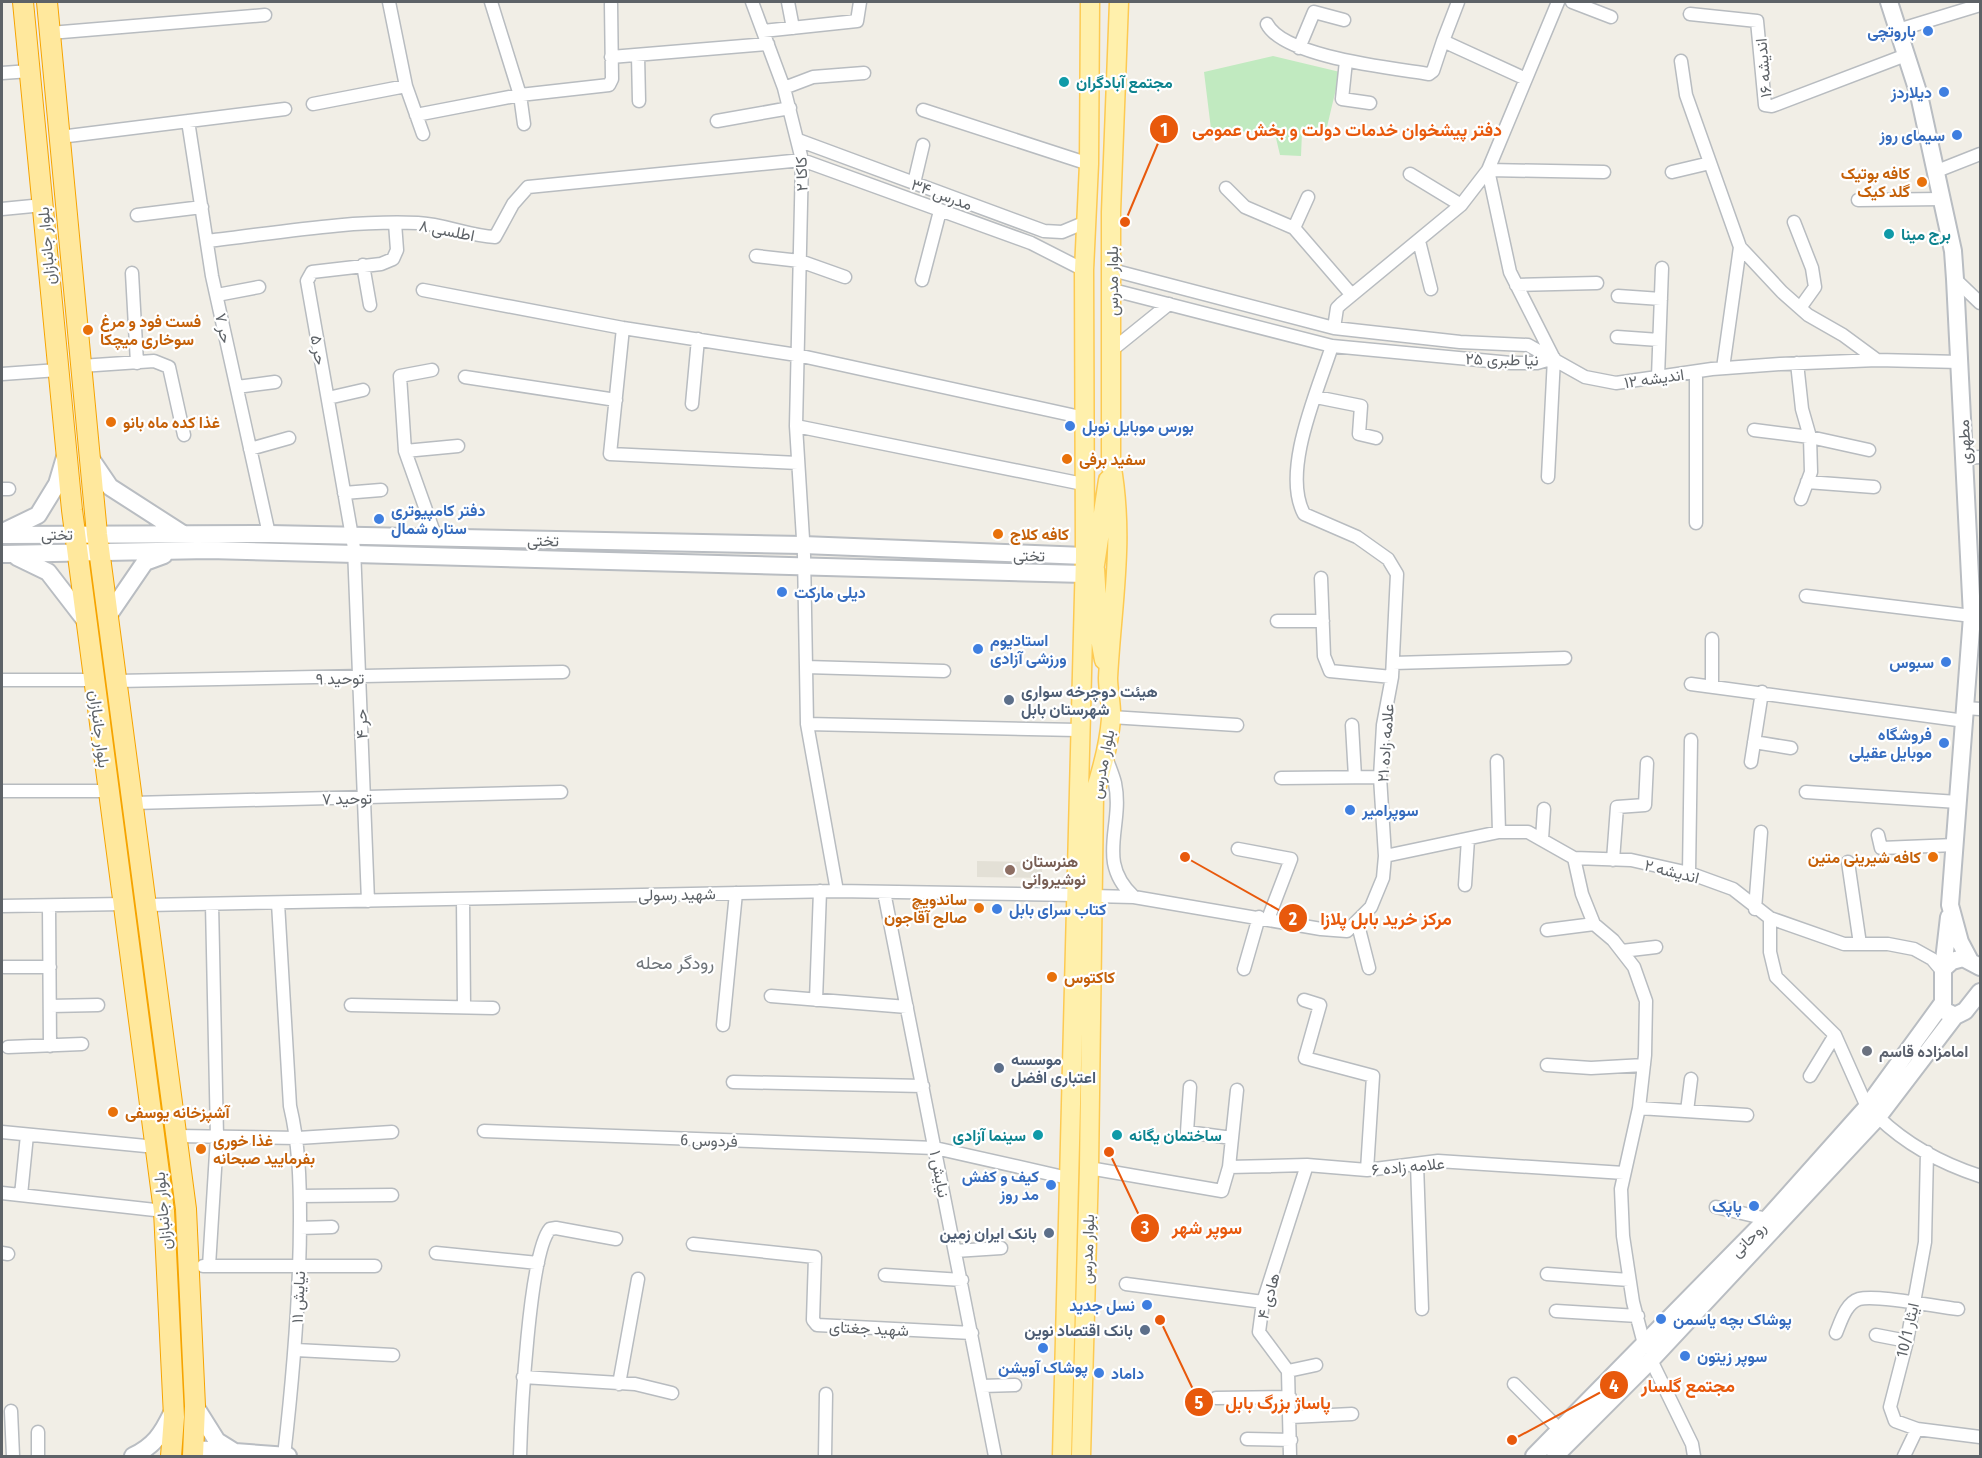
<svg xmlns="http://www.w3.org/2000/svg" width="1982" height="1458" viewBox="0 0 1982 1458" font-family="'Fira Sans Condensed',Vazirmatn,sans-serif">
  <style>
    .education { fill: #e3e0d6 }
    .green { fill: #c1eac0 }
    .lines { fill: none; stroke-linecap: round; stroke-linejoin: round }
    .minor-casing { stroke: #b8bcc0; stroke-width: 15 }
    .secondary-casing { stroke: #b9bdc2; stroke-width: 20 }
    .primary-casing { stroke: #fdca52; stroke-width: 21 }
    .trunk-casing { stroke: #f6a400; stroke-width: 22 }
    .minor { stroke: #fff; stroke-width: 12 }
    .secondary { stroke: #fff; stroke-width: 16 }
    .primary { stroke: #fff0ac; stroke-width: 18 }
    .trunk { stroke: #ffe89d; stroke-width: 20 }
    .shop-dot { fill: #3f7fe0; stroke: #fff; stroke-width: 2 }
    .culture-dot { fill: #0f9aa8; stroke: #fff; stroke-width: 2 }
    .food-dot { fill: #e8710a; stroke: #fff; stroke-width: 2 }
    .service-dot { fill: #5c6f8a; stroke: #fff; stroke-width: 2 }
    .education-dot { fill: #8d6e63; stroke: #fff; stroke-width: 2 }
    .worship-dot { fill: #6b7280; stroke: #fff; stroke-width: 2 }
    .labels { text-anchor: middle; stroke-width: 4.5; stroke-linejoin: round; paint-order: stroke }
    .shop-label { font-size: 16px; font-weight: bold; fill: #366cbe; stroke: #fff; text-anchor: start }
    .street-label { font-size: 16px; fill: #5d6267; stroke: #fff }
    .culture-label { font-size: 16px; font-weight: bold; fill: #0d838f; stroke: #fff; text-anchor: start }
    .food-label { font-size: 16px; font-weight: bold; fill: #c56008; stroke: #fff; text-anchor: start }
    .service-label { font-size: 16px; font-weight: bold; fill: #4e5e75; stroke: #fff; text-anchor: start }
    .education-label { font-size: 16px; font-weight: bold; fill: #785e54; stroke: #fff; text-anchor: start }
    .worship-label { font-size: 16px; font-weight: bold; fill: #5b616d; stroke: #fff; text-anchor: start }
    .neighbourhood-label { font-size: 18px; fill: #6e7479; stroke: #fff }
    .leader { fill: none; stroke: #e8590c; stroke-width: 2 }
    .callout-dot { fill: #e8590c; stroke: #fff; stroke-width: 2 }
    .mark-label { font-size: 18px; text-anchor: middle; font-weight: bold; fill: #fff }
    .callout-label { font-size: 18px; text-anchor: middle; font-weight: bold; fill: #e8590c; stroke: #fff; stroke-width: 4.5; stroke-linejoin: round; paint-order: stroke }
  </style>
  <rect width="100%" height="100%" fill="#f1eee6"/>
  <path class="education" d="M 977,861 L 1042,862 L 1042,878 L 977,877 Z"/>
  <path class="green" d="M 1273,56 L 1340,72 L 1326,131 L 1302,132 L 1301,156 L 1280,155 L 1275,134 L 1211,129 L 1204,72 Z"/>
  <g class="lines">
    <defs>
      <path id="minor" d="M 389,2 L 406,86 L 423,134
        M 491,2 L 520,95 L 524,124
        M 752,2 L 784,88 L 802,160 L 796,426 L 804,555 L 807,724 L 837,891
        M 788,2 L 793,28
        M 1458,2 L 1443,41 L 1526,79
        M 1572,2 L 1611,17
        M 1690,14 L 1757,21 L 1765,105 L 1772,106 L 1906,55
        M 1267,24 C 1284,57 1392,68 1429,74 L 1433,71 L 1443,41
        M 1898,30 L 1980,5
        M 763,31 L 857,21 L 860,2
        M 50,33 L 265,15
        M 1299,48 L 1314,12 L 1344,20
        M 638,55 L 639,101
        M 611,57 L 768,44
        M 1346,61 L 1342,99 L 1370,103
        M 1681,61 L 1686,95 L 1740,247 L 1782,292 L 1808,315 L 1843,335 L 1877,360
        M 2,73 L 30,71
        M 784,88 L 813,77 L 864,73
        M 313,104 L 406,86
        M 923,110 L 1089,164
        M 416,115 L 520,95 L 609,85 L 612,79 L 611,4
        M 188,121 L 212,276 L 269,534
        M 717,121 L 790,108
        M 60,137 L 285,109
        M 798,140 L 1044,231 L 1062,232 L 1086,222
        M 1488,170 L 1510,272 L 1553,357
        M 1488,170 L 1604,172
        M 1937,171 L 1980,154
        M 1672,172 L 1710,163
        M 1410,174 L 1461,205
        M 914,183 L 923,145
        M 1226,188 L 1245,207 L 1294,228 L 1351,294
        M 1858,200 L 1942,199
        M 2,209 L 43,205
        M 137,215 L 202,207
        M 1794,222 L 1812,268 L 1815,287 L 1800,308
        M 1294,228 L 1308,197
        M 207,241 C 277,233 348,220 418,223 C 444,224 469,236 495,237 L 513,204 L 528,187 L 802,160 L 1031,243 L 1084,270
        M 1419,241 L 1431,289
        M 756,256 L 800,261 L 845,277
        M 363,265 L 370,305
        M 1112,270 L 1334,328 L 1460,342 L 1528,345 L 1585,377 L 1616,383 L 1712,369 L 1780,364 L 1877,360 L 1960,362
        M 132,273 L 137,363
        M 1955,279 L 1980,303
        M 922,280 L 940,211
        M 1516,285 L 1597,283
        M 423,290 L 623,328 L 797,355 L 1085,418
        M 1113,290 L 1332,346 L 1511,363 L 1537,363 L 1554,358
        M 217,295 L 259,287
        M 1618,296 L 1661,299
        M 623,328 L 610,454 L 798,463
        M 1334,328 L 1337,308 L 1341,304 L 1461,205 L 1488,170 L 1558,2
        M 1617,337 L 1659,340
        M 1112,350 L 1169,304
        M 1797,363 L 1802,409 L 1810,437 L 1811,472 L 1801,499
        M 81,366 L 154,361 L 169,367 L 184,435
        M 1723,368 L 1740,247
        M 432,370 L 400,376 L 405,451 L 436,538
        M 2,374 L 58,370
        M 465,377 L 616,400
        M 1658,377 L 1662,268
        M 237,387 L 275,382
        M 1316,397 L 1361,406 L 1359,434 L 1376,438
        M 328,398 L 363,390
        M 692,404 L 698,339
        M 796,426 L 1083,484
        M 1754,430 L 1810,437 L 1869,450
        M 250,449 L 289,438
        M 405,451 L 458,446
        M 1965,458 L 1980,457
        M 1548,477 L 1554,358
        M 1807,482 L 1874,487
        M 2,489 L 9,489
        M 344,493 L 381,490
        M 1696,523 L 1696,372
        M 1321,578 L 1324,656 L 1330,671 L 1392,677
        M 1806,596 L 1972,616
        M 1277,621 L 1323,621
        M 1393,663 L 1565,658
        M 806,667 L 944,671
        M 2,680 L 94,680
        M 117,681 L 563,672
        M 1691,684 L 1965,721
        M 1712,687 L 1712,639
        M 1965,708 L 1980,709
        M 1111,717 L 1237,725
        M 807,724 L 1078,730
        M 1352,725 L 1355,777
        M 1754,742 L 1791,748
        M 1106,757 C 1109,766 1113,775 1115,783 C 1124,827 1095,861 1134,897
        M 1497,761 L 1499,832
        M 1751,762 L 1762,692
        M 1281,778 L 1380,777
        M 2,791 L 108,791
        M 1806,792 L 1958,802
        M 133,803 L 561,792
        M 1878,835 L 1881,848 L 1955,845
        M 1542,839 L 1544,809
        M 1238,849 L 1291,859 L 1268,919
        M 1385,856 L 1499,832 L 1528,832 L 1574,858 L 1631,860 L 1689,873 L 1733,889 L 1770,918 L 1844,944 L 1888,944 L 1914,949 L 1932,959 L 1943,972
        M 1574,858 L 1582,894 L 1594,924 L 1613,940 L 1634,967 L 1646,1001 L 1645,1055 L 1639,1108 L 1621,1189 L 1623,1236 L 1633,1302 L 1644,1344
        M 1613,860 L 1617,807 L 1645,805 L 1647,763
        M 1848,862 L 1860,944
        M 1689,873 L 1691,740
        M 1465,885 L 1468,839
        M 884,892 L 995,1456
        M 1092,896 L 1134,897 L 1321,929 L 1347,931 L 1371,907 L 1383,878 L 1385,856 L 1380,777 L 1383,725 L 1392,677 L 1397,574 L 1388,559 L 1357,537 L 1304,514 C 1281,471 1318,390 1332,346
        M 463,899 L 464,1007
        M 368,901 L 354,548 L 307,281 L 312,272 L 381,264 L 393,259 L 397,250 L 395,223
        M 278,903 L 290,1106 C 299,1144 300,1181 300,1219 C 300,1299 293,1377 284,1456
        M 147,905 L 837,891 L 1076,895
        M 2,906 L 124,904
        M 49,906 L 50,1046
        M 1755,909 L 1761,832
        M 1770,918 L 1770,952 L 1776,977 L 1835,1035 L 1867,1107
        M 1357,921 L 1369,968
        M 1547,930 L 1594,924
        M 1622,951 L 1656,947
        M 4,967 L 50,967
        M 1244,969 L 1259,917
        M 771,996 L 907,1007
        M 816,1000 L 820,891
        M 1304,1000 L 1320,1005 L 1305,1058 L 1373,1076 L 1367,1170
        M 351,1005 L 493,1008
        M 50,1006 L 98,1005
        M 723,1025 L 736,893
        M 8,1047 L 82,1044
        M 1547,1065 L 1591,1068 L 1644,1065
        M 1810,1076 L 1835,1035
        M 733,1082 L 923,1086
        M 1190,1087 L 1187,1132 L 1232,1138
        M 1639,1108 L 1747,1115
        M 1687,1111 L 1691,1079
        M 1878,1117 C 1906,1144 1943,1164 1980,1176
        M 484,1131 L 935,1148 L 1068,1178
        M 2,1132 L 156,1147
        M 177,1136 L 298,1138 L 392,1132
        M 1927,1152 L 1925,1242 L 1907,1341 L 1890,1407 L 1895,1421 L 1917,1429 L 1980,1437
        M 1417,1164 L 1422,1309
        M 1229,1167 L 1307,1165 L 1367,1170 L 1438,1161 L 1624,1173
        M 1089,1168 L 1222,1191 L 1229,1167 L 1237,1090
        M 2,1193 L 164,1211
        M 21,1195 L 27,1135
        M 300,1196 L 392,1195
        M 1716,1207 L 1767,1219
        M 300,1228 L 332,1227
        M 693,1244 L 815,1257 L 813,1320 L 817,1325 L 972,1333
        M 955,1251 L 1001,1248
        M 2,1253 L 8,1254
        M 436,1253 L 538,1263
        M 203,1266 L 375,1266
        M 209,1266 L 217,1137 L 212,904
        M 1547,1274 L 1629,1280
        M 885,1275 L 962,1280
        M 1126,1284 L 1263,1302
        M 1556,1311 L 1638,1316
        M 1836,1333 C 1841,1321 1846,1303 1859,1299 C 1877,1294 1937,1307 1958,1309
        M 1876,1335 L 1907,1341
        M 296,1350 L 393,1355
        M 1651,1360 L 1692,1444 L 1694,1456
        M 1288,1371 L 1316,1365
        M 523,1377 L 635,1384 L 672,1393
        M 619,1384 L 638,1279
        M 1514,1384 L 1560,1430
        M 982,1386 L 1015,1385
        M 1216,1398 L 1290,1397
        M 11,1411 L 13,1456
        M 1291,1417 L 1352,1414
        M 1247,1439 L 1291,1440
        M 38,1456 L 38,1432
        M 520,1456 C 521,1418 529,1253 550,1229 L 556,1228 L 616,1239
        M 825,1456 L 826,1394
        M 1290,1456 L 1288,1371 L 1259,1332 L 1263,1302 L 1307,1165
        M 1904,1456 L 1917,1429"/>
      <path id="secondary" d="M 1889,2 L 1919,95 L 1953,251 L 1955,279 L 1972,616 L 1950,905 L 1960,942 L 1969,959
        M 91,459 L 110,487 L 183,534
        M 3,532 L 38,515 L 57,484 L 65,457
        M 2,535 L 269,534 L 803,545 L 1085,556
        M 2,554 L 209,550 L 1084,574
        M 17,557 L 48,572 L 85,620
        M 108,616 L 145,562 L 164,555
        M 1980,967 L 1963,958 L 1952,961 L 1943,969 L 1943,1010 L 1955,1016 L 1965,1011 L 1980,992
        M 1943,969 L 1949,917
        M 195,1406 L 217,1441 L 233,1451
        M 194,1449 L 288,1456
        M 133,1456 C 154,1446 162,1434 172,1413
        M 1534,1456 L 1767,1219 L 1867,1107 L 1942,1004
        M 1555,1456 L 1651,1360 L 1878,1117 L 1955,1016"/>
      <path id="primary" d="M 1095,569 L 1099,633 L 1104,660
        M 1088,571 L 1095,565 L 1108,480
        M 1062,1456 L 1085,556 L 1084,270 L 1089,164 L 1090,2
        M 1081,1456 L 1089,1168 L 1094,795 C 1102,770 1109,745 1111,719 C 1112,705 1108,691 1108,678 C 1112,602 1125,539 1111,463 L 1111,212 L 1119,2"/>
      <path id="trunk" d="M 23,2 L 72,510 L 164,1211 L 174,1417 L 171,1456
        M 47,2 L 97,534 L 186,1209 L 195,1406 L 193,1456"/>
    </defs>
    <use href="#minor" class="minor-casing"/>
    <use href="#secondary" class="secondary-casing"/>
    <use href="#primary" class="primary-casing"/>
    <use href="#trunk" class="trunk-casing"/>
    <use href="#minor" class="minor"/>
    <use href="#secondary" class="secondary"/>
    <use href="#primary" class="primary"/>
    <use href="#trunk" class="trunk"/>
  </g>
  <g class="shop-dot">
    <circle cx="1928" cy="31" r="6"/>
    <circle cx="1944" cy="92" r="6"/>
    <circle cx="1957" cy="135" r="6"/>
    <circle cx="1070" cy="426" r="6"/>
    <circle cx="379" cy="519" r="6"/>
    <circle cx="782" cy="592" r="6"/>
    <circle cx="978" cy="649" r="6"/>
    <circle cx="1946" cy="662" r="6"/>
    <circle cx="1944" cy="743" r="6"/>
    <circle cx="1350" cy="810" r="6"/>
    <circle cx="997" cy="909" r="6"/>
    <circle cx="1051" cy="1185" r="6"/>
    <circle cx="1754" cy="1206" r="6"/>
    <circle cx="1147" cy="1305" r="6"/>
    <circle cx="1661" cy="1319" r="6"/>
    <circle cx="1043" cy="1348" r="6"/>
    <circle cx="1685" cy="1356" r="6"/>
    <circle cx="1099" cy="1373" r="6"/>
  </g>
  <g class="culture-dot">
    <circle cx="1064" cy="82" r="6"/>
    <circle cx="1889" cy="234" r="6"/>
    <circle cx="1038" cy="1135" r="6"/>
    <circle cx="1117" cy="1135" r="6"/>
  </g>
  <g class="food-dot">
    <circle cx="1922" cy="182" r="6"/>
    <circle cx="88" cy="330" r="6"/>
    <circle cx="111" cy="422" r="6"/>
    <circle cx="1067" cy="459" r="6"/>
    <circle cx="998" cy="534" r="6"/>
    <circle cx="1933" cy="857" r="6"/>
    <circle cx="979" cy="908" r="6"/>
    <circle cx="1052" cy="977" r="6"/>
    <circle cx="113" cy="1112" r="6"/>
    <circle cx="201" cy="1149" r="6"/>
  </g>
  <g class="service-dot">
    <circle cx="1009" cy="700" r="6"/>
    <circle cx="999" cy="1068" r="6"/>
    <circle cx="1049" cy="1233" r="6"/>
    <circle cx="1145" cy="1330" r="6"/>
  </g>
  <circle class="education-dot" cx="1010" cy="870" r="6"/>
  <circle class="worship-dot" cx="1867" cy="1051" r="6"/>
  <g class="labels">
    <g class="shop-label">
      <text x="1916" y="37" text-anchor="end">باروتچی</text>
      <text x="1932" y="98" text-anchor="end">دیلاردز</text>
      <text x="1945" y="141" text-anchor="end">سیمای روز</text>
      <text x="1082" y="432">بورس موبایل نوبل</text>
      <text x="391" y="516">دفتر کامپیوتری<tspan x="391" dy="18">ستاره شمال</tspan></text>
      <text x="794" y="598">دیلی مارکت</text>
      <text x="990" y="646">استادیوم<tspan x="990" dy="18">ورزشی آزادی</tspan></text>
      <text x="1934" y="668" text-anchor="end">سبوس</text>
      <text x="1932" y="740" text-anchor="end">فروشگاه<tspan x="1932" dy="18">موبایل عقیلی</tspan></text>
      <text x="1362" y="816">سوپرامیر</text>
      <text x="1009" y="915">کتاب سرای بابل</text>
      <text x="1039" y="1182" text-anchor="end">کیف و کفش<tspan x="1039" dy="18">مد روز</tspan></text>
      <text x="1742" y="1212" text-anchor="end">پاپک</text>
      <text x="1135" y="1311" text-anchor="end">نسل جدید</text>
      <text x="1673" y="1325">پوشاک بچه یاسمن</text>
      <text x="1697" y="1362">سوپر زیتون</text>
      <text x="1043" y="1373" text-anchor="middle">پوشاک آویشن</text>
      <text x="1111" y="1379">داماد</text>
    </g>
    <g class="street-label">
      <text transform="translate(1763 68) rotate(-95)" y="6">اندیشه ۱۶</text>
      <text transform="translate(801 174) rotate(-92)" y="6">کاکا ۲</text>
      <text transform="translate(942 194) rotate(20)" y="6">مدرس ۳۴</text>
      <text transform="translate(447 230) rotate(11)" y="6">اطلسی ۸</text>
      <text transform="translate(46 246) rotate(-95)" y="6">بلوار جانبازان</text>
      <text transform="translate(1112 281) rotate(-90)" y="6">بلوار مدرس</text>
      <text transform="translate(224 328) rotate(78)" y="6">حر ۷</text>
      <text transform="translate(319 350) rotate(80)" y="6">حر ۵</text>
      <text transform="translate(1502 359) rotate(1)" y="6">نیا طبری ۲۵</text>
      <text transform="translate(1654 378) rotate(-8)" y="6">اندیشه ۱۲</text>
      <text transform="translate(1964 442) rotate(-93)" y="6">مطهری</text>
      <text x="57" y="540">تختی</text>
      <text transform="translate(543 540) rotate(1)" y="6">تختی</text>
      <text transform="translate(1029 555) rotate(1)" y="6">تختی</text>
      <text transform="translate(340 678) rotate(-1)" y="6">توحید ۹</text>
      <text transform="translate(361 724) rotate(-92)" y="6">حر ۴</text>
      <text transform="translate(100 729) rotate(83)" y="6">بلوار جانبازان</text>
      <text transform="translate(1385 743) rotate(-86)" y="6">علامه زاده ۲۱</text>
      <text transform="translate(1102 764) rotate(-79)" y="6">بلوار مدرس</text>
      <text transform="translate(347 798) rotate(-1)" y="6">توحید ۷</text>
      <text transform="translate(1672 871) rotate(14)" y="6">اندیشه ۲</text>
      <text transform="translate(677 894) rotate(-1)" y="6">شهید رسولی</text>
      <text transform="translate(709 1140) rotate(2)" y="6">فردوس 6</text>
      <text transform="translate(1408 1166) rotate(-5)" y="6">علامه زاده ۶</text>
      <text transform="translate(940 1174) rotate(79)" y="6">نیایش ۱</text>
      <text transform="translate(162 1211) rotate(-95)" y="6">بلوار جانبازان</text>
      <text transform="translate(1748 1239) rotate(-45)" y="6">روحانی</text>
      <text transform="translate(1087 1249) rotate(-88)" y="6">بلوار مدرس</text>
      <text transform="translate(1268 1296) rotate(-75)" y="6">هادی ۴</text>
      <text transform="translate(298 1297) rotate(-87)" y="6">نیایش ۱۱</text>
      <text transform="translate(869 1328) rotate(3)" y="6">شهید جغتای</text>
      <text transform="translate(1907 1330) rotate(-77)" y="6">ایثار 10/1</text>
    </g>
    <g class="culture-label">
      <text x="1076" y="88">مجتمع آبادگران</text>
      <text x="1901" y="240">برج مینا</text>
      <text x="1026" y="1141" text-anchor="end">سینما آزادی</text>
      <text x="1129" y="1141">ساختمان یگانه</text>
    </g>
    <g class="food-label">
      <text x="1910" y="179" text-anchor="end">کافه بوتیک<tspan x="1910" dy="18">گلد کیک</tspan></text>
      <text x="100" y="327">فست فود و مرغ<tspan x="100" dy="18">سوخاری میچکا</tspan></text>
      <text x="123" y="428">غذا کده ماه بانو</text>
      <text x="1079" y="465">سفید برفی</text>
      <text x="1010" y="540">کافه کلاج</text>
      <text x="1921" y="863" text-anchor="end">کافه شیرینی متین</text>
      <text x="967" y="905" text-anchor="end">ساندویچ<tspan x="967" dy="18">صالح آقاجون</tspan></text>
      <text x="1064" y="983">کاکتوس</text>
      <text x="125" y="1118">آشپزخانه یوسفی</text>
      <text x="213" y="1146">غذا خوری<tspan x="213" dy="18">بفرمایید صبحانه</tspan></text>
    </g>
    <g class="service-label">
      <text x="1021" y="697">هیئت دوچرخه سواری<tspan x="1021" dy="18">شهرستان بابل</tspan></text>
      <text x="1011" y="1065">موسسه<tspan x="1011" dy="18">اعتباری افضل</tspan></text>
      <text x="1037" y="1239" text-anchor="end">بانک ایران زمین</text>
      <text x="1133" y="1336" text-anchor="end">بانک اقتصاد نوین</text>
    </g>
    <g class="education-label">
      <text x="1022" y="867">هنرستان<tspan x="1022" dy="18">نوشیروانی</tspan></text>
    </g>
    <g class="worship-label">
      <text x="1879" y="1057">امامزاده قاسم</text>
    </g>
    <g class="neighbourhood-label">
      <text x="675" y="969">رودگر محله</text>
    </g>
  </g>
  <path class="leader" d="M1125 222L1164 129M1185 857L1293 918M1109 1152L1145 1228M1512 1440L1614 1385M1160 1320L1199 1402"/>
  <g class="callout-dot">
    <circle cx="1125" cy="222" r="6"/>
    <circle cx="1185" cy="857" r="6"/>
    <circle cx="1109" cy="1152" r="6"/>
    <circle cx="1512" cy="1440" r="6"/>
    <circle cx="1160" cy="1320" r="6"/>
    <circle cx="1164" cy="129" r="15"/>
    <circle cx="1293" cy="918" r="15"/>
    <circle cx="1145" cy="1228" r="15"/>
    <circle cx="1614" cy="1385" r="15"/>
    <circle cx="1199" cy="1402" r="15"/>
  </g>
  <g class="mark-label">
    <text x="1164" y="136">1</text>
    <text x="1293" y="925">2</text>
    <text x="1145" y="1234">3</text>
    <text x="1614" y="1392">4</text>
    <text x="1199" y="1409">5</text>
  </g>
  <g class="callout-label">
    <text x="1347" y="136">دفتر پیشخوان خدمات دولت و بخش عمومی</text>
    <text x="1386" y="925">مرکز خرید بابل پلازا</text>
    <text x="1207" y="1234">سوپر شهر</text>
    <text x="1688" y="1392">مجتمع گلسار</text>
    <text x="1278" y="1409">پاساژ بزرگ بابل</text>
  </g>
  <rect width="1982" height="1458" fill="none" stroke="#5d6267" stroke-width="6"/>
</svg>
